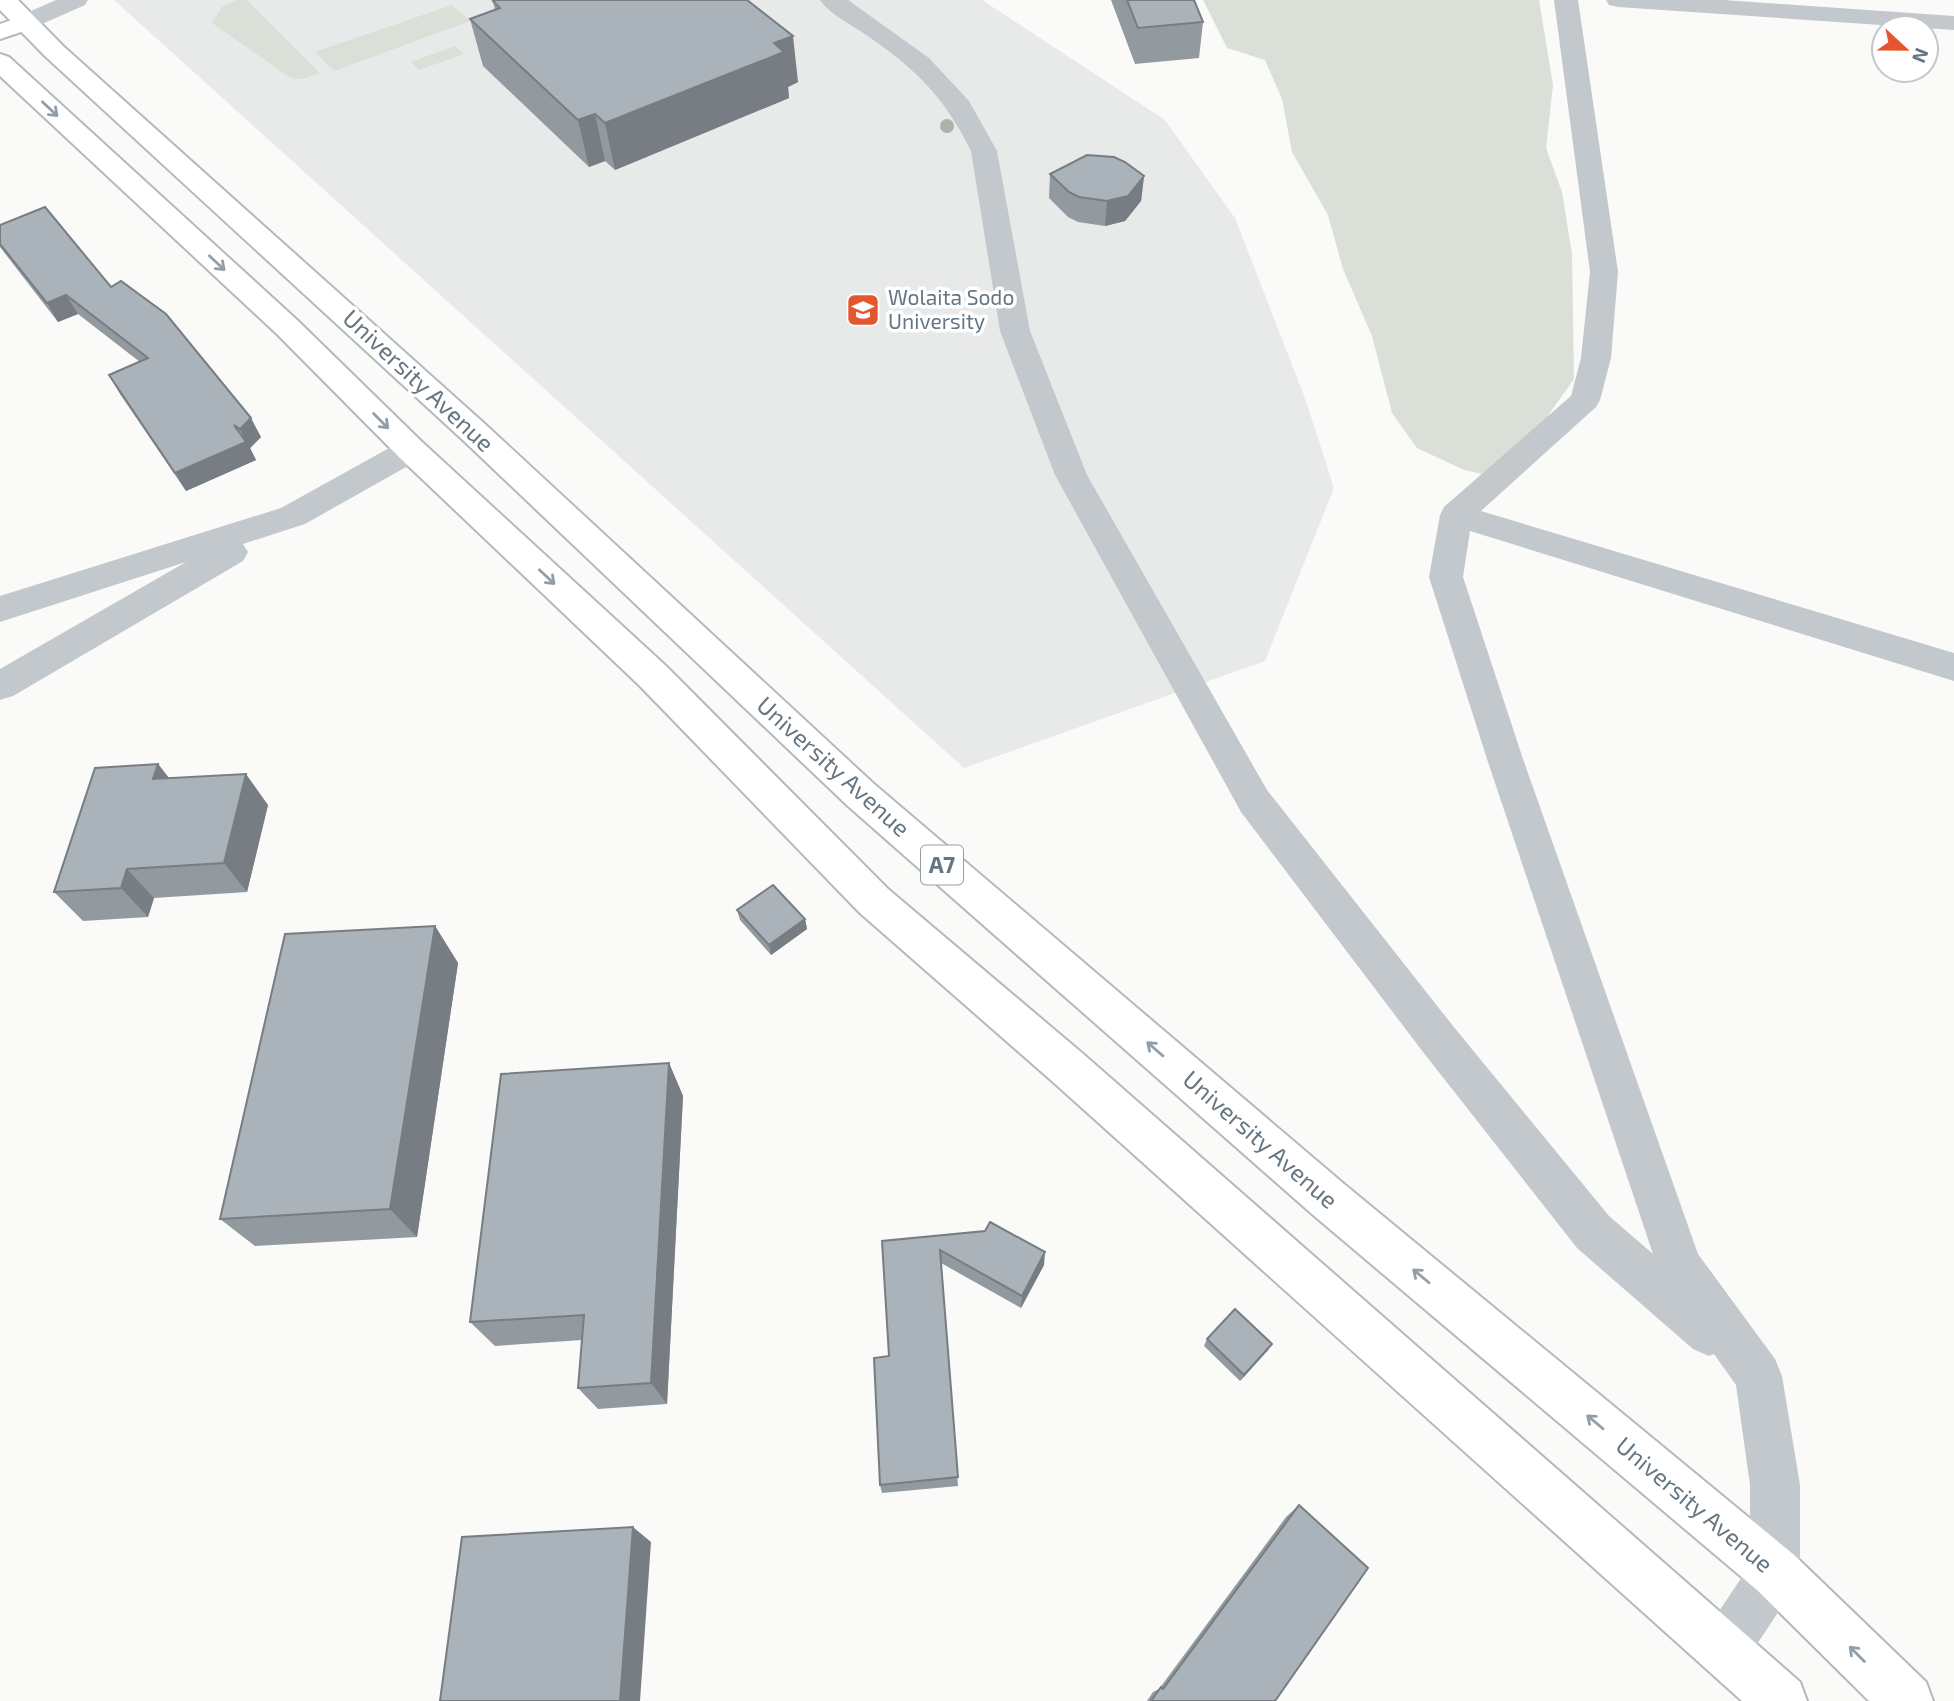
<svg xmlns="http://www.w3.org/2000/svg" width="1954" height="1701" viewBox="0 0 1954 1701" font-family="'Exo 2',sans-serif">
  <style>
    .built { fill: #e8e9e9 }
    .green { fill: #dadfd7 }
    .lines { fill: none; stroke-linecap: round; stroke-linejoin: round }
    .major-casing { stroke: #b5babe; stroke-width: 4 }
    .highway-casing { stroke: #b4b9bd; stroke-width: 4 }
    .minor { fill: #c3c8cc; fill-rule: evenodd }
    .major { fill: #fff; fill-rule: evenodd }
    .highway { fill: #fff; fill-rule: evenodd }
    .tree { fill: #aab4a7 }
    .wall { fill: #929a9f }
    .shaded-wall { fill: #777d82 }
    .building { fill: #aab3b9; stroke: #777d82; stroke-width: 2 }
    .oneway { stroke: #939fa8 }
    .labels { text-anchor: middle; stroke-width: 7; stroke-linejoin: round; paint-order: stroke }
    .far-poi-label { font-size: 21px; fill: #657683; stroke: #fff; text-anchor: start }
    .shield { fill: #fff; stroke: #939fa8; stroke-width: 2 }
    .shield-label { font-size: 23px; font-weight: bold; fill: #657683 }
    .street-label { font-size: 24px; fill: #657683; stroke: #fff }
  </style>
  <rect width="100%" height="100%" fill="#fafaf8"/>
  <path class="built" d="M 114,0 L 982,0 L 1165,120 L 1235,218 L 1306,401 L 1334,488 L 1265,661 L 964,768 Z"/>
  <path class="green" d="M 236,0 L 247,0 L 320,73 L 302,79 L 291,78 L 212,23 L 222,7 Z
    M 1203,0 L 1539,0 L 1553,85 L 1546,148 L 1562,192 L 1572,254 L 1574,379 L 1542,424 L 1482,474 L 1464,470 L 1417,448 L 1392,413 L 1372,336 L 1343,269 L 1328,215 L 1292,152 L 1282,99 L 1265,60 L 1227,48 Z
    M 452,5 L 470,21 L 334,71 L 315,52 Z
    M 455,46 L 464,54 L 419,70 L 411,62 Z"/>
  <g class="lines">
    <defs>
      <path id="major" d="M 24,16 L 33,18 L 36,23 L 33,28 L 0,39 L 0,24 Z"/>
      <path id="highway" d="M 0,0 L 18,0 L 63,46 L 486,425 L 874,784 L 1344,1184 L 1793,1554 L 1926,1682 L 1933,1701 L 1869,1701 L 1757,1590 L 1312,1214 L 848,806 L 464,441 L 45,56 L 0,10 Z
        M 0,54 L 9,57 L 297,320 L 422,442 L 666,666 L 888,889 L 1082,1053 L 1800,1682 L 1807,1701 L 1742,1701 L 1052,1081 L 860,913 L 640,686 L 400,458 L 277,334 L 0,76 Z"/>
    </defs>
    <use href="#major" class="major-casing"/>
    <use href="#highway" class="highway-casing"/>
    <path class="minor" d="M 56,0 L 88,0 L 85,5 L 33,28 L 24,30 L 15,28 L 12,23 L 15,18 Z
      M 820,0 L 848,0 L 929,58 L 969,101 L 997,151 L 1030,331 L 1087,475 L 1267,790 L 1453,1026 L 1609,1216 L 1653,1254 L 1487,759 L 1429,577 L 1440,515 L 1444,507 L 1571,396 L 1581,358 L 1590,272 L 1554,0 L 1578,0 L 1618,272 L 1611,358 L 1600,400 L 1596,407 L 1481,511 L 1954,653 L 1954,681 L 1470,531 L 1463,577 L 1523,759 L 1698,1254 L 1775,1359 L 1782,1376 L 1800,1485 L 1800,1572 L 1793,1590 L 1741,1668 L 1723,1676 L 1705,1668 L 1697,1650 L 1705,1632 L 1750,1565 L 1750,1485 L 1736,1385 L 1714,1354 L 1709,1356 L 1693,1349 L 1577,1248 L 1423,1052 L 1241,812 L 1055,475 L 1000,331 L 971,151 C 946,100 918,71 872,39 C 856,27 831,16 820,0 Z
      M 1606,0 L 1724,0 L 1954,16 L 1954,30 L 1618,7 L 1609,5 Z
      M 411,439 L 422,442 L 427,450 L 422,458 L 305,524 L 243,544 L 248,552 L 243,561 L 13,696 L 0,700 L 0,669 L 186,562 L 0,622 L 0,596 L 281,508 L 400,442 Z"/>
    <use href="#major" class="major"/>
    <use href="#highway" class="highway"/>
  </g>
  <circle class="tree" cx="947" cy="126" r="7"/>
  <path class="wall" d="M 1111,0 L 1194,0 L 1203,22 L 1199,58 L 1135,64 Z
    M 493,1 L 798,82 L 788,87 L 789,98 L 615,170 L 605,161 L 589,167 L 483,66 L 470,19 L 495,10 Z
    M 1050,174 L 1144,176 L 1141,201 L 1125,221 L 1105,226 L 1078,222 L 1068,217 L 1049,198 Z
    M 0,244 L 111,287 L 261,437 L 250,448 L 256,460 L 186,491 L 120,394 L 109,375 L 140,362 L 78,314 L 58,322 L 0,247 Z
    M 158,764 L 169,778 L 268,805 L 247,892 L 154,898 L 148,917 L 83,921 L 54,892 Z
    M 737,910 L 805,919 L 807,929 L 771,955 L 740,920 Z
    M 435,926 L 458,963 L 417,1237 L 255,1246 L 220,1219 Z
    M 669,1063 L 683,1096 L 667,1404 L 598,1409 L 578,1388 L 582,1340 L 495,1346 L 470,1322 Z
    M 882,1241 L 1044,1265 L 1021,1308 L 941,1263 L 958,1486 L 882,1493 L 880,1485 L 889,1356 Z
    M 1207,1339 L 1268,1350 L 1240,1381 L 1204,1346 Z
    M 1299,1505 L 1275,1701 L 1147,1701 L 1153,1692 L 1159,1689 L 1286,1517 Z"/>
  <path class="shaded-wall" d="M 793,36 L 798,82 L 788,87 L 789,98 L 615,170 L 605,123 L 774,43 Z
    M 595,114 L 605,161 L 589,167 L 578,120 Z
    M 1144,176 L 1141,201 L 1125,221 L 1105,226 L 1107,201 Z
    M 66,295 L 78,314 L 58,322 L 47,303 Z
    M 251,418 L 261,437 L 250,448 L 256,460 L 186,491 L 175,473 L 246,442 L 240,429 Z
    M 158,764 L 182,795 L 153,779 Z
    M 246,774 L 268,805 L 247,892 L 224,863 Z
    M 127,869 L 154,898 L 148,917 L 121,888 Z
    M 805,919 L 807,929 L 771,955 L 769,945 Z
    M 435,926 L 458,963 L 417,1237 L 390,1209 Z
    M 669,1063 L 683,1096 L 667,1404 L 651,1383 Z
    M 1045,1252 L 1044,1265 L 1021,1308 L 1022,1296 Z
    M 1272,1344 L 1268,1350 L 1240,1381 L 1244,1375 Z
    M 633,1527 L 651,1542 L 640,1701 L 620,1701 Z"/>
  <path class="building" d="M 495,0 L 747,0 L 793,36 L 774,43 L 784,52 L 605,123 L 595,114 L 578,120 L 470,19 L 500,8 L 493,1 Z
    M 1127,0 L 1194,0 L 1203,22 L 1138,28 Z
    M 1087,155 L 1114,157 L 1125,162 L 1144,176 L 1128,196 L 1107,201 L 1079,197 L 1069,192 L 1050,174 Z
    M 45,207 L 111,287 L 121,281 L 166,314 L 251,418 L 240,429 L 234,425 L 246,442 L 175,473 L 109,375 L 148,358 L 66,295 L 47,303 L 0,244 L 0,225 Z
    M 158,764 L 153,779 L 246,774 L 224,863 L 127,869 L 121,888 L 54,892 L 95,768 Z
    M 773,885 L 805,919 L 769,945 L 737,910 Z
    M 435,926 L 390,1209 L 220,1219 L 285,934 Z
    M 669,1063 L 651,1383 L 578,1388 L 584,1315 L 470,1322 L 501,1074 Z
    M 990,1222 L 1045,1252 L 1022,1296 L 940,1250 L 958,1477 L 880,1485 L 874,1358 L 889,1356 L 882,1241 L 985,1231 Z
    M 1235,1309 L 1272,1344 L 1244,1375 L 1207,1339 Z
    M 1299,1505 L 1368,1568 L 1275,1701 L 1151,1701 L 1161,1687 L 1163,1689 Z
    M 633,1527 L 620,1701 L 440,1701 L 462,1537 Z"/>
  <defs><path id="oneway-shaft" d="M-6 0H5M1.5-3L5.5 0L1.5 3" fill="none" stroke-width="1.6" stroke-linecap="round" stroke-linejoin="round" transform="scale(1.75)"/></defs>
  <g class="oneway">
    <use href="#oneway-shaft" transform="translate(50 109) rotate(43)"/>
    <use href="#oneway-shaft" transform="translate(217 263) rotate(43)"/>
    <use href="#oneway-shaft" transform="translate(381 421) rotate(45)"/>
    <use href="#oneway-shaft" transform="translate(547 577) rotate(43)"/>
    <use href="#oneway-shaft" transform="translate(1155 1049) rotate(-139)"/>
    <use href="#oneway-shaft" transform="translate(1421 1276) rotate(-140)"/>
    <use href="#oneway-shaft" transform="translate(1595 1422) rotate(-140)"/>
    <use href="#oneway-shaft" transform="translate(1857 1654) rotate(-135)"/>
  </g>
  <defs>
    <symbol id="university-square" viewBox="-11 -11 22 22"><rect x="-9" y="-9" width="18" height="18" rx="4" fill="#e4572e" stroke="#fff"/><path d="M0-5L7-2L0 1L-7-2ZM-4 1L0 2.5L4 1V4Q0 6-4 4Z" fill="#fff"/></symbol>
  </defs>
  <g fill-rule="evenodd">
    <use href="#university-square" x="844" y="291" width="38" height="38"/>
  </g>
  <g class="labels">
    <g class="far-poi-label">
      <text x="888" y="305">Wolaita Sodo<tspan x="888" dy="24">University</tspan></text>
    </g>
    <rect class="shield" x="921" y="845.5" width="42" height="39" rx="5"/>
    <g class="shield-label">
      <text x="942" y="873">A7</text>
    </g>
    <g class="street-label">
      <text transform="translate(418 381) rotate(43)" y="8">University Avenue</text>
      <text transform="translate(833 767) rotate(42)" y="8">University Avenue</text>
      <text transform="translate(1260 1140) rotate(41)" y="8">University Avenue</text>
      <text transform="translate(1694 1505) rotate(40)" y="8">University Avenue</text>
    </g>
  </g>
  <g transform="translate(1905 49) rotate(112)"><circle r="33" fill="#ffffff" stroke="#c1c8cd" stroke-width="2"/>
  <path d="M0-5L12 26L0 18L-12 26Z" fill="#e4572e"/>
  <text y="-10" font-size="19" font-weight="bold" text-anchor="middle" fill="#657683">N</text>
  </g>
</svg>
